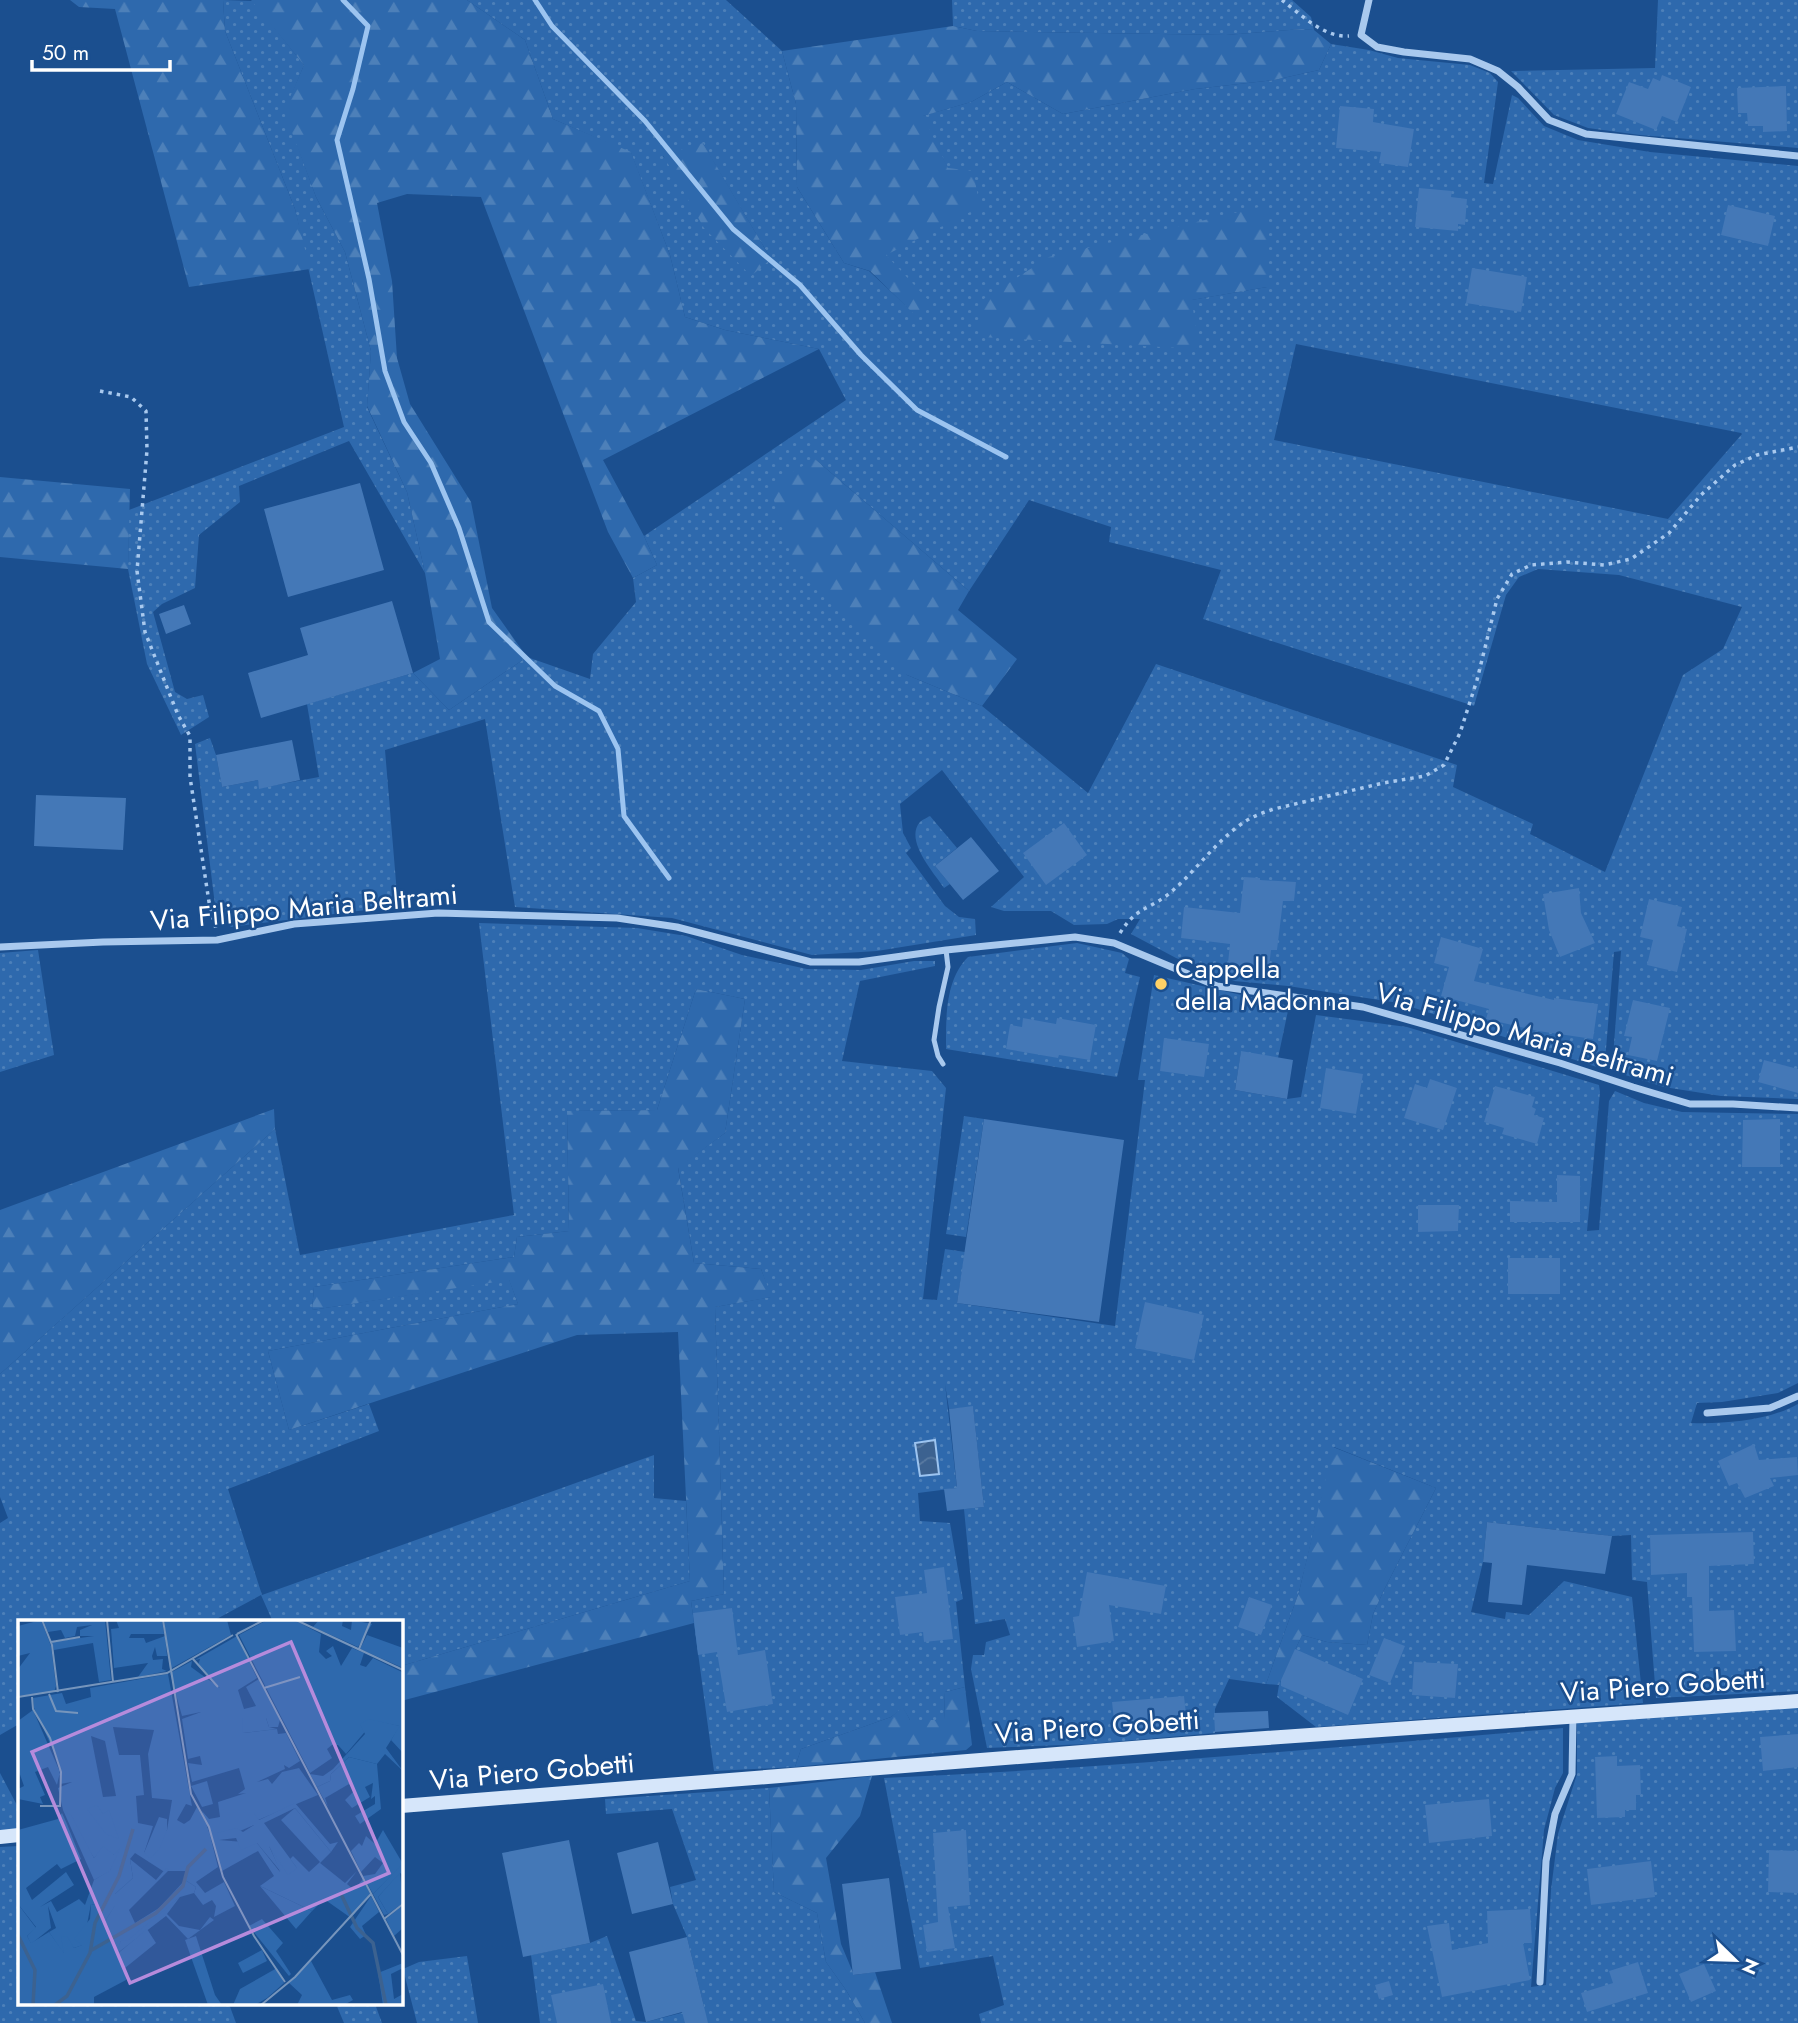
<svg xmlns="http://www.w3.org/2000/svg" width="1798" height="2023" viewBox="0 0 1798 2023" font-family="Jost,sans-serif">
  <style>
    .grass { fill: url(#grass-dots); fill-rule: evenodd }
    .forest { fill: url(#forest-firs) }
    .water { fill: url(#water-waves); stroke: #9cc4f0; stroke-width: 2 }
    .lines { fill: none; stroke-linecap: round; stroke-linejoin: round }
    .stream { stroke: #9cc4f0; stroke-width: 5 }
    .building { fill: #4478b7 }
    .path { stroke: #a9c9ee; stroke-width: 3.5; stroke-dasharray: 3.5 5; stroke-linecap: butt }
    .lane { stroke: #a9c9ee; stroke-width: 5 }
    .street { stroke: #a9c9ee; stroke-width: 7 }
    .secondary { stroke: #d6e6fa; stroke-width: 14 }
    .poi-dot { fill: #ffd166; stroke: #1b4f8f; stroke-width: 2.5 }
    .labels { text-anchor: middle; stroke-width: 5; stroke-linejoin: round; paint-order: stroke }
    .street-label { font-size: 28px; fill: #fff; stroke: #1b4f8f }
    .poi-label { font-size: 28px; fill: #fff; stroke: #1b4f8f; text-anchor: start }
    .inset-river { fill: none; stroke: #3c6290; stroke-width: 3.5 }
    .inset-road { fill: none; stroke: #7695bc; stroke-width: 2 }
    .view { fill: #b68bdc; fill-opacity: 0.15; stroke: #b68bdc; stroke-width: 3.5 }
    .inset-edge { fill: none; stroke: #fff; stroke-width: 3.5 }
  </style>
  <defs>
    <pattern id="grass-dots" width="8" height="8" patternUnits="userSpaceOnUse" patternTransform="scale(1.75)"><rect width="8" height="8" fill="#2e69ad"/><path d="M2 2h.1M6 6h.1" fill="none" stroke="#4d80b9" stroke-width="1.8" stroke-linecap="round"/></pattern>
    <pattern id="forest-firs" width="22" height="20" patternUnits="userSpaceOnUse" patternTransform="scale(1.75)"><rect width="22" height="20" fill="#2e69ad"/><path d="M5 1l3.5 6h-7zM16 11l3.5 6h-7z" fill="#4d80b9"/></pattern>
    <pattern id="water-waves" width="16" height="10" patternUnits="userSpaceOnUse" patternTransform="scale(1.75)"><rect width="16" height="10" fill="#3c6290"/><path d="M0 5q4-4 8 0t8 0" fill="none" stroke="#597aa1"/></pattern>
  </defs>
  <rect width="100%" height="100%" fill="#1b4f8f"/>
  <path class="grass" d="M 223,0 L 253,1 L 304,65 L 285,111 L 316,197 L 345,252 L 371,351 L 367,407 L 407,492 L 425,573 L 349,441 L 239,486 L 240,502 L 199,535 L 195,588 L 162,604 L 153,612 L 175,692 L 187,699 L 203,695 L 209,717 L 181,735 L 147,664 L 128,569 L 129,510 L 344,427 L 295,209 L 225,31 Z
    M 467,0 L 726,0 L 782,51 L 796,104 L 797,187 L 844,263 L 869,271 L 918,317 L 930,303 L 885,255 L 948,169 L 922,116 L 971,102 L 1007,82 L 1063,114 L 1195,89 L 1274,80 L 1319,70 L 1331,44 L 1369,50 L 1398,58 L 1470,65 L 1490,73 L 1498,82 L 1484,183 L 1493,184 L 1512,95 L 1518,98 L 1544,126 L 1578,140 L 1650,152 L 1798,166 L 1798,1099 L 1721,1096 L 1664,1087 L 1622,1074 L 1623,1060 L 1613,1057 L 1621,951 L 1614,952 L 1605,1061 L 1600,1068 L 1399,1003 L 1288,986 L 1234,981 L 1176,958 L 1131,934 L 1140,919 L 1118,919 L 1107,924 L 1074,925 L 1051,911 L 1004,911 L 991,907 L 1024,877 L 942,770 L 900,804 L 903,833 L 911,848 L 906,853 L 945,906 L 959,917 L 975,919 L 976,935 L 877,951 L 812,955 L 672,918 L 515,907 L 485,719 L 385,750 L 398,906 L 231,927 L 216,913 L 195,744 L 210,738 L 216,755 L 222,787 L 258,780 L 260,788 L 319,777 L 307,704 L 413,673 L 449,710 L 527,657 L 590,679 L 593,654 L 636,602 L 633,578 L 657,565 L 644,536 L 846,400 L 819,349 L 725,330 L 685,317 L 670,255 L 631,153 L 553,119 L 525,40 ZM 702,144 L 703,144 L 771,259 L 663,156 ZM 1049,257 L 1267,287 L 1191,300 L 1197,349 ZM 1296,344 L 1741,433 L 1742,434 L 1668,519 L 1274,440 ZM 815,459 L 969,591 L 1029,500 L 1111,527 L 1109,542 L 1221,570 L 1203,619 L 1474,706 L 1506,595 L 1519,577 L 1538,569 L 1619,575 L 1742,607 L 1723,649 L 1683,675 L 1605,872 L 1530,834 L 1533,824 L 1453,787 L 1457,765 L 1156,664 L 1088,793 L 982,706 L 907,675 Z
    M 952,0 L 1292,0 L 1311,17 L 1314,30 L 1302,29 L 1226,35 L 977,31 L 953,26 Z
    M 1658,0 L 1798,0 L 1798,148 L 1640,135 L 1588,128 L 1554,115 L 1511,71 L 1655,68 Z
    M 930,816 L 957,848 L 935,866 L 950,884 L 944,888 C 934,873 904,840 920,822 C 923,819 927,818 930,816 Z
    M 479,923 L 637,928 L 686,936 L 742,955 L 807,969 L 861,970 L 914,961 L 935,961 L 935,966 L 860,981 L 842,1061 L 932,1071 L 946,1088 L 923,1299 L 937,1300 L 945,1249 L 965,1252 L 957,1303 L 1115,1326 L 1145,1080 L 1138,1080 L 1154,975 L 1289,1006 L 1278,1058 L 1241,1052 L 1235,1090 L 1287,1099 L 1301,1097 L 1316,1015 L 1407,1027 L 1599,1085 L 1600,1092 L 1587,1231 L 1599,1230 L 1609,1101 L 1615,1091 L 1644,1103 L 1682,1112 L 1798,1114 L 1798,1383 L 1778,1393 L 1722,1402 L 1697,1403 L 1691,1423 C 1725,1424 1768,1421 1798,1404 L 1798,1691 L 1656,1698 L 1647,1582 L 1632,1580 L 1631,1535 L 1612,1536 L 1487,1522 L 1483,1562 L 1471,1612 L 1505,1619 L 1506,1612 L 1529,1615 L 1564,1581 L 1632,1597 L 1643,1703 L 1316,1727 L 1277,1697 L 1279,1685 L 1302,1635 L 1327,1642 L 1367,1645 L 1373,1614 L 1384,1590 L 1436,1488 L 1334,1447 L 1299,1592 L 1266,1684 L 1229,1679 L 1215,1709 L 1215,1733 L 1089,1744 L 987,1748 L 971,1669 L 973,1655 L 984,1655 L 986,1642 L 1010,1635 L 1005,1619 L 975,1624 L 964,1509 L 984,1507 L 973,1407 L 949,1409 L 945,1384 L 957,1488 L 918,1493 L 920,1521 L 950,1523 L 963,1599 L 956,1602 L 965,1687 L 945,1692 L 944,1720 L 910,1720 L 903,1708 L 891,1717 L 801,1749 L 795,1767 L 714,1771 L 691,1601 L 724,1594 L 715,1307 L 771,1297 L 761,1269 L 694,1263 L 678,1167 L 725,1133 L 745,999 L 696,989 L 657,1110 L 567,1111 L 569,1231 L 517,1237 L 514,1257 L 314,1287 L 312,1310 L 509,1279 L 518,1304 L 268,1351 L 289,1430 L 369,1404 L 379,1431 L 228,1489 L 262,1595 L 654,1455 L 654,1498 L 686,1501 L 690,1581 L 401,1666 L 401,1622 L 273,1622 L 261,1595 L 211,1622 L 19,1622 L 19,1724 L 0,1735 L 0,1523 L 8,1518 L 0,1497 L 0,1374 L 275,1129 L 300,1255 L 514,1215 Z
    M 1077,943 L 1122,953 L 1129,959 L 1125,973 L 1140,977 L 1117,1077 L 946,1049 C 946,1018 945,980 968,957 Z
    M 38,950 L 54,1055 L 0,1072 L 0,953 Z
    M 964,1116 L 984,1119 L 966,1237 L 946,1234 Z
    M 1798,1706 L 1798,2023 L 981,2023 L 979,2014 L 1004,2005 L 993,1956 L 920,1968 L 884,1778 C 1111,1768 1337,1747 1563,1728 L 1563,1773 L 1555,1788 L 1544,1830 L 1531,1987 L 1546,1985 L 1551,1890 L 1558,1834 L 1577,1774 L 1577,1721 Z
    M 0,1773 L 19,1809 L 19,1830 L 0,1831 Z
    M 769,1788 L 774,1892 L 817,1913 L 826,1962 L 846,1990 L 865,2023 L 540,2023 L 531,1955 L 590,1943 L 607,1936 L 636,2021 L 646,2022 L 704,2007 L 687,1937 L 673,1904 L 670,1887 L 696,1880 L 672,1809 L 606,1814 L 605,1799 Z
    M 19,1846 L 19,2004 L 79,2004 L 81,2006 L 87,2004 L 229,2004 L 236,2023 L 0,2023 L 0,1847 Z
    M 467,1956 L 478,2023 L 417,2023 L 403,1969 L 419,1962 Z
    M 336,2004 L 375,2004 L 382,2023 L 344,2023 Z"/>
  <path class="forest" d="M 70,0 L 223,0 L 225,31 L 295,209 L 310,269 L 189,287 L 115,9 L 79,7 Z
    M 251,0 L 467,0 L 525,40 L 553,119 L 631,152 L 670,255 L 685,317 L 725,330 L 819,349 L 603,460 L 644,536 L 657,565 L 633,578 L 608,532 L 481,197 L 407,194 L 377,203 L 392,281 L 397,358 L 410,404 L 471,502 L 492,608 L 527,657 L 449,710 L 413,673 L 440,659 L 425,573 L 407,492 L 367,406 L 371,351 L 345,252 L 316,197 L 284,111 L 304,65 Z
    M 953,26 L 977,31 L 1226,35 L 1302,29 L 1314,30 L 1331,44 L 1319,70 L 1274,80 L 1195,89 L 1063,114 L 1007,82 L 971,102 L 923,116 L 948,168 L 973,171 L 980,207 L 886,255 L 931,303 L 918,318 L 870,271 L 844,263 L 797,187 L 796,104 L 782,51 Z
    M 703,143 L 771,259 L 751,276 L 704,228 L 663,155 Z
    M 1268,205 L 1267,287 L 1192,300 L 1198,349 L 981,337 L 979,302 L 1049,257 Z
    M 815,459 L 969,591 L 958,610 L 1017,659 L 982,706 L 907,675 L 794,562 L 769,485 Z
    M 0,477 L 130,489 L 128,569 L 0,557 Z
    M 696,989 L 745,999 L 725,1133 L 678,1168 L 694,1263 L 761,1269 L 772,1297 L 715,1307 L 724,1594 L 691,1601 L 694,1623 L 401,1701 L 401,1666 L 690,1581 L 678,1332 L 577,1335 L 289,1430 L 268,1351 L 518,1304 L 509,1280 L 312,1310 L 314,1287 L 514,1257 L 517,1237 L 569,1231 L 567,1111 L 657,1110 Z
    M 274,1109 L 275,1129 L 0,1374 L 0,1210 Z
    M 1333,1447 L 1436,1488 L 1384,1590 L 1373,1614 L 1367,1645 L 1327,1642 L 1302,1635 L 1279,1685 L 1266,1684 L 1299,1592 Z
    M 965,1687 L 972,1745 L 966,1750 L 795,1767 L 801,1749 L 891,1717 L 903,1707 L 910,1720 L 944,1720 L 945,1692 Z
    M 872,1776 L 860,1816 L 826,1858 L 841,1944 L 854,1975 L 875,1972 L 892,2023 L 865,2023 L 846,1990 L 826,1962 L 817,1913 L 774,1892 L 769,1788 Z"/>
  <path class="water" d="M 935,1440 L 939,1474 L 920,1476 L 915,1443 Z"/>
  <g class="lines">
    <path class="stream" d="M 343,0 L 368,26 L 353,89 L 337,140 L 369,279 L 385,371 L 404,422 L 431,463 L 459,528 L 489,622 L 555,686 L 599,711 L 618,749 L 624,816 L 669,878
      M 535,0 L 552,26 L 645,121 L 733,229 L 800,285 L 861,355 L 917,410 L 1006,457"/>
  </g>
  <path class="building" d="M 1662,75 L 1691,87 L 1677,122 L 1662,116 L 1656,130 L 1616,114 L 1629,82 L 1648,89 L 1653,78 L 1660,81 Z
    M 1786,86 L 1787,131 L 1763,132 L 1763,126 L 1748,126 L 1747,113 L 1738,113 L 1737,88 Z
    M 1340,106 L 1374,109 L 1373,122 L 1414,129 L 1408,167 L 1379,163 L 1381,152 L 1336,148 Z
    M 1419,188 L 1452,191 L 1451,197 L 1467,199 L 1465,225 L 1458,224 L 1458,231 L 1415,227 Z
    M 1728,205 L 1775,216 L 1768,246 L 1721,235 Z
    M 1472,268 L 1527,277 L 1521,312 L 1466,303 Z
    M 360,483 L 384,570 L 288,597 L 264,509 Z
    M 392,601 L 413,673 L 261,718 L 248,673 L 308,655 L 300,628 Z
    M 184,605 L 191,624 L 166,634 L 159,614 Z
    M 292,740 L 300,780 L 259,789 L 258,780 L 222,787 L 216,755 Z
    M 36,795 L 126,798 L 123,850 L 34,846 Z
    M 1064,823 L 1087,855 L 1046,885 L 1023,853 Z
    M 971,837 L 999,871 L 963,900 L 935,866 Z
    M 1244,877 L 1260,878 L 1260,880 L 1296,882 L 1294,901 L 1283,901 L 1277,950 L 1271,950 L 1269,967 L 1251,965 L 1250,974 L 1227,972 L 1230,944 L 1181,938 L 1184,907 L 1240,913 Z
    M 1579,888 L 1581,913 L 1595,943 L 1560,957 L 1549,930 L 1543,894 Z
    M 1649,899 L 1682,907 L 1677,926 L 1687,929 L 1677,972 L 1647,965 L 1653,940 L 1640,937 Z
    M 1441,937 L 1483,949 L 1474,981 L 1554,1000 L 1554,998 L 1598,1004 L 1593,1039 L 1538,1031 L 1486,1019 L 1489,1009 L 1441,996 L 1449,967 L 1434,963 Z
    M 1633,1000 L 1670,1008 L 1657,1061 L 1628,1055 L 1632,1037 L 1624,1036 Z
    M 1023,1018 L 1056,1024 L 1057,1018 L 1096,1025 L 1090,1060 L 1059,1055 L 1058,1058 L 1006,1049 L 1010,1025 L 1022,1027 Z
    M 1164,1038 L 1209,1044 L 1204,1077 L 1160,1071 Z
    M 1241,1051 L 1293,1060 L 1287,1099 L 1235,1090 Z
    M 1764,1060 L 1798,1069 L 1798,1093 L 1758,1082 Z
    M 1326,1068 L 1363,1074 L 1356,1114 L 1320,1108 Z
    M 1430,1079 L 1457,1088 L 1443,1130 L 1404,1118 L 1415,1084 L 1427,1088 Z
    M 1495,1086 L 1535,1097 L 1532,1107 L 1536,1109 L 1534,1115 L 1544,1118 L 1537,1144 L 1502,1134 L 1504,1128 L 1484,1122 Z
    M 984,1119 L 1124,1140 L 1099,1322 L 957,1303 Z
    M 1780,1119 L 1780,1167 L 1742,1167 L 1743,1120 Z
    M 1557,1175 L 1580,1176 L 1580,1222 L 1510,1222 L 1510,1201 L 1557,1202 Z
    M 1418,1205 L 1459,1205 L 1458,1231 L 1418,1232 Z
    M 1508,1258 L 1560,1258 L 1560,1294 L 1508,1294 Z
    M 1145,1302 L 1204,1315 L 1194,1360 L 1135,1348 Z
    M 973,1406 L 984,1507 L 947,1511 L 944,1489 L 957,1488 L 949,1409 Z
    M 1754,1444 L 1759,1460 L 1797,1457 L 1798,1475 L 1770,1478 L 1774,1486 L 1745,1498 L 1737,1483 L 1729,1486 L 1718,1461 Z
    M 1487,1522 L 1612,1536 L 1605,1574 L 1527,1565 L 1522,1605 L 1488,1602 L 1492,1563 L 1483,1562 Z
    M 1753,1532 L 1754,1564 L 1709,1566 L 1709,1611 L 1734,1610 L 1736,1651 L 1694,1652 L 1692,1597 L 1687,1597 L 1687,1573 L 1651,1575 L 1650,1535 Z
    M 944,1567 L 953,1639 L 924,1642 L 923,1632 L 900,1635 L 895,1597 L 927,1593 L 924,1570 Z
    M 1087,1572 L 1166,1586 L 1161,1614 L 1109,1605 L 1114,1641 L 1077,1647 L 1073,1617 L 1079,1616 Z
    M 1249,1597 L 1272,1605 L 1261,1635 L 1238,1627 Z
    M 732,1608 L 738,1655 L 765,1650 L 773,1704 L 727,1712 L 717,1652 L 698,1655 L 693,1613 Z
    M 1384,1638 L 1405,1646 L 1390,1683 L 1369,1675 Z
    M 1295,1649 L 1363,1679 L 1348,1715 L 1281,1686 L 1281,1680 Z
    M 1414,1662 L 1458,1664 L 1455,1698 L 1412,1695 Z
    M 1184,1696 L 1186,1714 L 1169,1716 L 1170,1725 L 1115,1730 L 1112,1702 Z
    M 1268,1711 L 1269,1728 L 1215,1732 L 1214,1713 Z
    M 1798,1734 L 1798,1767 L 1763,1771 L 1760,1737 Z
    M 1617,1756 L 1617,1766 L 1640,1765 L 1641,1795 L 1636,1795 L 1636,1810 L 1625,1810 L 1625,1817 L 1597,1818 L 1595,1757 Z
    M 1489,1799 L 1492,1836 L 1429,1843 L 1425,1805 Z
    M 966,1830 L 970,1905 L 948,1907 L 955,1948 L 927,1952 L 923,1925 L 938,1922 L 933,1833 Z
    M 569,1840 L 590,1943 L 523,1957 L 502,1853 Z
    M 658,1842 L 673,1904 L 632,1914 L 617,1853 Z
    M 1769,1850 L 1798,1851 L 1798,1893 L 1768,1892 Z
    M 1651,1861 L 1655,1897 L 1591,1905 L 1587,1869 Z
    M 889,1878 L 901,1969 L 853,1975 L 842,1884 Z
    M 1530,1909 L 1532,1943 L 1523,1943 L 1530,1980 L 1442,1997 L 1427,1926 L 1449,1923 L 1452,1950 L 1488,1943 L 1487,1911 Z
    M 687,1937 L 708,2023 L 685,2023 L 682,2012 L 646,2022 L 629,1952 Z
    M 1638,1962 L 1648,1993 L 1587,2012 L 1581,1993 L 1613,1983 L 1609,1971 Z
    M 1704,1964 L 1716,1991 L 1691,2002 L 1679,1974 Z
    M 1389,1981 L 1393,1995 L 1379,1999 L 1375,1985 Z
    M 603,1984 L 611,2023 L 557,2023 L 551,1995 Z"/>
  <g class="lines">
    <path class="path" d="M 1282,0 C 1300,14 1324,38 1349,36
      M 100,391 L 131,397 L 146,411 L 147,450 L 137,571 L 145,632 L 178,715 L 190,736 L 190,777 L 209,902 L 216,929
      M 1120,933 C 1136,908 1145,911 1166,896 C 1193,875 1212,845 1240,825 C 1250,817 1262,813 1274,809 L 1383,783 L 1425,776 L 1444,765 L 1460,733 L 1477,680 L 1497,599 L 1512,574 L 1531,565 L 1567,562 L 1604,565 L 1631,559 L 1669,533 L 1701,495 L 1735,465 L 1757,455 L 1798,447"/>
    <path class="lane" d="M 943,1064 L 938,1056 L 934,1040 L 939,1007 L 948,967 L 946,950"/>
    <path class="street" d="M 1369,0 L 1361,35 L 1377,47 L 1404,52 L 1470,59 L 1498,71 L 1518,87 L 1549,120 L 1586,134 L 1798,156
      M 0,947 L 103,942 L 217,940 L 294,924 L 438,913 L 617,918 L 677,927 L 811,962 L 859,962 L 946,950 L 1075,937 L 1114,943 L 1217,986 L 1363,1007 L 1560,1063 L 1633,1087 L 1690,1104 L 1733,1104 L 1798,1108
      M 1707,1413 L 1770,1408 L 1798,1396
      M 1540,1982 L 1546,1861 L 1555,1814 L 1572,1774 L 1573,1717"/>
    <path class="secondary" d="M 401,1806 L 1195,1743 L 1798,1701
      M 0,1837 L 19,1835"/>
  </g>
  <circle class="poi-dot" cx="1161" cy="984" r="7"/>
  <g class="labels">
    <g class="street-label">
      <text transform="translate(304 907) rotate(-5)" y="10">Via Filippo Maria Beltrami</text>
      <text transform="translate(1525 1034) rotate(16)" y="10">Via Filippo Maria Beltrami</text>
      <text transform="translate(1663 1685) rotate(-4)" y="10">Via Piero Gobetti</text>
      <text transform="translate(1097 1726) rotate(-4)" y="10">Via Piero Gobetti</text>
      <text transform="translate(532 1771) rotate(-5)" y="10">Via Piero Gobetti</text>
    </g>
    <g class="poi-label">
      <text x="1175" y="978">Cappella<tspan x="1175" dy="32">della Madonna</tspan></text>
    </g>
  </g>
  <g transform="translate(18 1620)">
    <rect width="385" height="385" fill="#1b4f8f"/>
    <path d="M 23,0 L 33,26 L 38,66 L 36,72 L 0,76 L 0,49 L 12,33 L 0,36 L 0,6 ZM 25,0 L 87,0 L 93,60 L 81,62 L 75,23 L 36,30 L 34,22 L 76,16 L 62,16 L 62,10 L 74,5 L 59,7 L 57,16 L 47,18 L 43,10 L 30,12 ZM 98,0 L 144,0 L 146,14 L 113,14 L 111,18 L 126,18 L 128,23 L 147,16 L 149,36 L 139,36 L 137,27 L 134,36 L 135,40 L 145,39 L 144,49 L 149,51 L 120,57 L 130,43 L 96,48 L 93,9 L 101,8 ZM 146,0 L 209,0 L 213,15 L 152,49 ZM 249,0 L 276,0 L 303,14 L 301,32 L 308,39 L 314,36 L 308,31 L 315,26 L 323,46 L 334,28 L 346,33 L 342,45 L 348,47 L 355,38 L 384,52 L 385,133 L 373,120 L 381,106 L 356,101 L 328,134 L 320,125 L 314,125 L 309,129 L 314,138 L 292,153 L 221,15 ZM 301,0 L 325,0 L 324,6 L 333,10 L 334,0 L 354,4 L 340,27 L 295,7 ZM 349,15 L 385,28 L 385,48 L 342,29 ZM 219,16 L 239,58 L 220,70 L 226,89 L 238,86 L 228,67 L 241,59 L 262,100 L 260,107 L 251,107 L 248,98 L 225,98 L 225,113 L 259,109 L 260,114 L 268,113 L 282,141 L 271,148 L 266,145 L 267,149 L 239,162 L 250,159 L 254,164 L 264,152 L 281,148 L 300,175 L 240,200 L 236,194 L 236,205 L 201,220 L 239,223 L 262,252 L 251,225 L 279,248 L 272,239 L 275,236 L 291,252 L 302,242 L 263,200 L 277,188 L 313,232 L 302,243 L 327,263 L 339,251 L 329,264 L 336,270 L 345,259 L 352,274 L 333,298 L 306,279 L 294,291 L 242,266 L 256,256 L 240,231 L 204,251 L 184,191 L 191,199 L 202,197 L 200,182 L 228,173 L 220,174 L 227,169 L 221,148 L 174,162 L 170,143 L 184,145 L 182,136 L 170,139 L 164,99 L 183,92 L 164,96 L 152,53 L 174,41 L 173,47 L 202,68 L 180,45 L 182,39 L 177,40 ZM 150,54 L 174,186 L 168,184 L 159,200 L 166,204 L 172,200 L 179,187 L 190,207 L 200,247 L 178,262 L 187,273 L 206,262 L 217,286 L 196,297 L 198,286 L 194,280 L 185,285 L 176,273 L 178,267 L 167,260 L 167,251 L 145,251 L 117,233 L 112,239 L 115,258 L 97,274 L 97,286 L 86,303 L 78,285 L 73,284 L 65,325 L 56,328 L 44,317 L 49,331 L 45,333 L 31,312 L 38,308 L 30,286 L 33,308 L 13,324 L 9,316 L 18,307 L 0,284 L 0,210 L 40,199 L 44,193 L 49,204 L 63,239 L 43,249 L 39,244 L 8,268 L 14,280 L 48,252 L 56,265 L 22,287 L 33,281 L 39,292 L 61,279 L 67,285 L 76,260 L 92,250 L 96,235 L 82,232 L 76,238 L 45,190 L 40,168 L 54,162 L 42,164 L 41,143 L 16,88 L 15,78 L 44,73 L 48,84 L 73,77 L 72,68 ZM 95,107 L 136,110 L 130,134 L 134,178 L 154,180 L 149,210 L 126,233 L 135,206 L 120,203 L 118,176 L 126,175 L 122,135 L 101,135 ZM 73,116 L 87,121 L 98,176 L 85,177 ZM 15,90 L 42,152 L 39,165 L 30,147 L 17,152 L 27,175 L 22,177 L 25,184 L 0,179 L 0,169 L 6,166 L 0,149 L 0,101 ZM 331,137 L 359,144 L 363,189 L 342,204 L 337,196 L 357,184 L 357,176 L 353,179 L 355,163 L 347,167 L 352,177 L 334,188 L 327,180 L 336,171 L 331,164 L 307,178 L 310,187 L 299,167 L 312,161 L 313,154 ZM 189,161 L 195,184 L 184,187 L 173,166 ZM 365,210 L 385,244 L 355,274 L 345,256 L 357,254 L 365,243 L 357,237 L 343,252 L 333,231 L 341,223 L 344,226 L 348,216 L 357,224 ZM 382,252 L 385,283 L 370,294 L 360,277 ZM 353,276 L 361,292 L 344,306 L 348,315 L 342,319 L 332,307 ZM 162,277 L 149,294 L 161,306 L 182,310 L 192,297 L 196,300 L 170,319 L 148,296 L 97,335 L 103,320 ZM 385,285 L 385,308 L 376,316 L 368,299 ZM 244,299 L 265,323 L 258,331 L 273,354 L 271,356 L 231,306 ZM 244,330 L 249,341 L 225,353 L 220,343 ZM 293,341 L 314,380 L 332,375 L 335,380 L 326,385 L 279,385 L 284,375 L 271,363 ZM 385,343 L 385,348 L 373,354 L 376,379 L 385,374 L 385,385 L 365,385 L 360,353 ZM 259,348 L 266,363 L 249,378 L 237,385 L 215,385 L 222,369 Z" fill="#2e69ad" fill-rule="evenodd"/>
    <path d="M 224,98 L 248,98 L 251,107 L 259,109 L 225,113 ZM 351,99 L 382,106 L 368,128 L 385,151 L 367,134 L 359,144 L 331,137 L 313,154 L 312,161 L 299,167 L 292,154 L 305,156 L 315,149 L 347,114 L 342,104 ZM 277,183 L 312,224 L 320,222 L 313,232 L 277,188 L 246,203 L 279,248 L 270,255 L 251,226 L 263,252 L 239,223 L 223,230 L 218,218 L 201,220 L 199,213 L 218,208 L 225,212 L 236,205 L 236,193 L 241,200 ZM 79,185 L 85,194 L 91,190 L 101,219 L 88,214 L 69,189 ZM 45,190 L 53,195 L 76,238 L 85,226 L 96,235 L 102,228 L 92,251 L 76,260 ZM 141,197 L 149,199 L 149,210 L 141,230 L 132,238 L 126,233 ZM 112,239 L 138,260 L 148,248 L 151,250 L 111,290 L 117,303 L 141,288 L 167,260 L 178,267 L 176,273 L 162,277 L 110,320 L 103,321 L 98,335 L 129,309 L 138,323 L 107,348 L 108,360 L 76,377 L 76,385 L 0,385 L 0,284 L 18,308 L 9,316 L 13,323 L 31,312 L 46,333 L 43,317 L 49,316 L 56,328 L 64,325 L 56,319 L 72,299 L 73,284 L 78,285 L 86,303 L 97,285 L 97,274 L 115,258 ZM 385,243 L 385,255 L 382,253 L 360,277 L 370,294 L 366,295 L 355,274 ZM 242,266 L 294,291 L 278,309 ZM 178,316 L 197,375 L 204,385 L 190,385 L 167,320 Z" fill="#2e69ad"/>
    <path class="inset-river" d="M 323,274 L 339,308 L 355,323 L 368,385M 0,315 L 17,350 L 15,385M 72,331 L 138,293 L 165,266 L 170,247 L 188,229M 37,385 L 49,376 L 72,333 L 77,303 L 101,256 L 115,209"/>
    <path class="inset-road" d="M 24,0 L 34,25 L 40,72M 89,0 L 95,62M 145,0 L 173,174 L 191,207 L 205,257 L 236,316 L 267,362M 278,0 L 385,50M 218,14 L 385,335M 219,14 L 246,0M 33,22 L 62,17M 341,29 L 353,0M 175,39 L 200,67M 246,68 L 282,57M 31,74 L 38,91 L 60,93M 0,77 L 149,53 L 215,15M 14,77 L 15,89 L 32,118 L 43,152 L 42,186 L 22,186M 366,299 L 385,284M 243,385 L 277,357 L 353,274"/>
    <path class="view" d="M 273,22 L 371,253 L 112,363 L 14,132 Z"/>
    <rect width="385" height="385" class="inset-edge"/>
  </g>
  <g transform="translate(1735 1960) rotate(113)" stroke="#1b4f8f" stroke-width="5" paint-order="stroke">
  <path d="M0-5L12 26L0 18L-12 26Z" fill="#ffffff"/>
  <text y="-10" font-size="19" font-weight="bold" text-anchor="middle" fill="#ffffff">N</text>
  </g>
  <path d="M32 60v10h138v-10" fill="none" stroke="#ffffff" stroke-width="3.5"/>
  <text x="42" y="60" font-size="21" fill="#ffffff" stroke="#1b4f8f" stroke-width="5" paint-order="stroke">50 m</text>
</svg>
